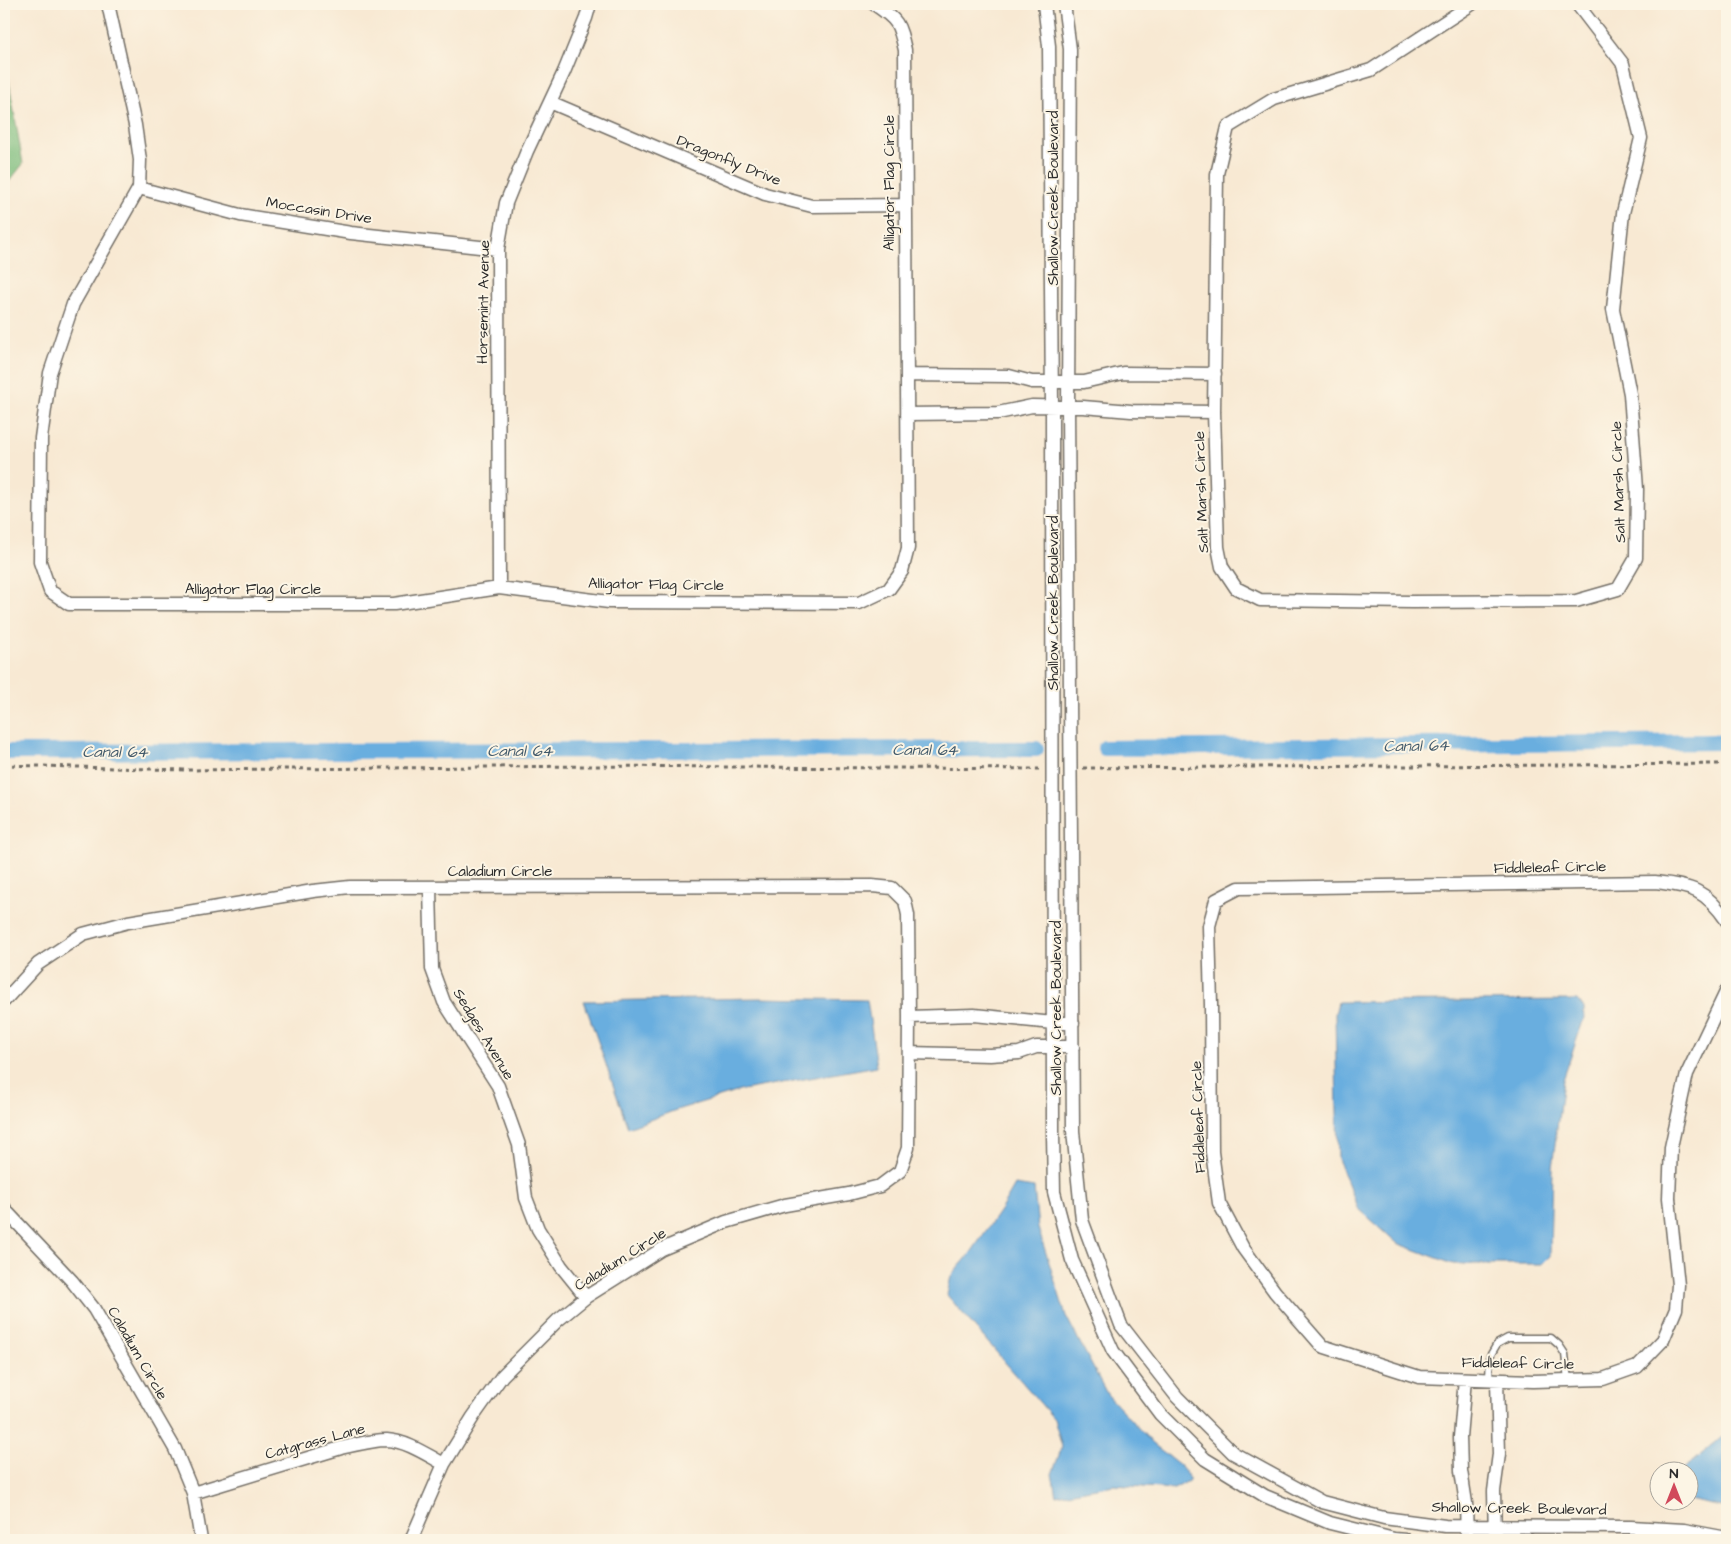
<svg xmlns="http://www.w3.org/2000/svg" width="1731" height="1544" viewBox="0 0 1731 1544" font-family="'Architects Daughter',sans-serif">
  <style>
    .forest { fill: #7cbc7c; stroke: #547454 }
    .water { fill: #69aedf; stroke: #4a6c85 }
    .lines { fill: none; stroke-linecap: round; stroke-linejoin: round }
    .canal { stroke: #69aedf; stroke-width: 16 }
    .lane-casing { stroke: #736e66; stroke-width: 9 }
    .street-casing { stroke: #736e66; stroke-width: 15 }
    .path { stroke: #736e66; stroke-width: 3; stroke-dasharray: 4 4; stroke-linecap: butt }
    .lane { stroke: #fff; stroke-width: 6 }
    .street { stroke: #fff; stroke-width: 12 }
    .labels { text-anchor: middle; stroke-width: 4; stroke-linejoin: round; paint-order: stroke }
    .street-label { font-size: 15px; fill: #2b2b2b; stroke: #fcf5e5 }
    .water-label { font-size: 16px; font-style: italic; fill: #41596a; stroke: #fcf5e5 }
  </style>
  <rect width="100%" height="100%" fill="#fcf5e5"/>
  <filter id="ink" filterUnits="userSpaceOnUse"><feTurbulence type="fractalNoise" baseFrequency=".02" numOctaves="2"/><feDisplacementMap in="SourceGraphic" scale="10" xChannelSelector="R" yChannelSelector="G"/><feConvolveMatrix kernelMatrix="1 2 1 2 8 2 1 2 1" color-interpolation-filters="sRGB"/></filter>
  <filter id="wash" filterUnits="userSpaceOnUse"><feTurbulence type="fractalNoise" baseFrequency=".0096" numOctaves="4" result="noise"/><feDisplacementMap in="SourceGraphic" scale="20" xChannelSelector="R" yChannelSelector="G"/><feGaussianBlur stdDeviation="1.12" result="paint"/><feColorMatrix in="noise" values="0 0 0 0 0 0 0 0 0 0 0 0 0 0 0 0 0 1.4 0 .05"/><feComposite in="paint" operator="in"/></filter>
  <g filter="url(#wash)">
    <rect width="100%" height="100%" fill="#f8e9d3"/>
    <path class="forest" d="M 4,53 L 23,164 L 4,188 Z"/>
    <path class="water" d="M 759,998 L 867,1000 L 877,1066 L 743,1090 L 676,1110 L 628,1128 L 584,1001 Z
      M 1577,1000 L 1584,1008 L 1584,1018 L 1563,1080 L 1552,1168 L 1550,1256 L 1542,1264 L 1453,1264 L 1397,1243 L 1358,1208 L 1338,1159 L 1335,1014 L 1338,1002 Z
      M 1015,1185 L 1034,1188 L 1038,1228 L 1066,1316 L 1107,1394 L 1153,1444 L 1180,1465 L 1190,1480 L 1174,1489 L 1114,1485 L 1056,1495 L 1052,1474 L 1062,1447 L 1054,1419 L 947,1295 L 951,1276 L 970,1254 L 1001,1209 Z
      M 1727,1433 L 1727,1508 L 1689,1500 L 1688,1472 L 1681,1471 Z"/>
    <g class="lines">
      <path class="canal" d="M 1105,748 L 1727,742
        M 4,752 L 1036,749"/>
    </g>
  </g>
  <g filter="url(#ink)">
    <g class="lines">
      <defs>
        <path id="lane" d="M 1489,1379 L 1490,1356 L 1497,1344 L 1508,1338 L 1551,1338 L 1559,1345 L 1565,1354 L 1568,1380"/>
        <path id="street" d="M 108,4 L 135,125 L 140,160 L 139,188 L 73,304 L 50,373 L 41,438 L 40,562 L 50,591 L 69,604 L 394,604 L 499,588 L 609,602 L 859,603 L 889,589 L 902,571 L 908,548 L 905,50 C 899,23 898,20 874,4
          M 1044,4 L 1049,46 L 1052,406 L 1053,1134 L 1054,1192 L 1072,1260 L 1113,1351 L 1160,1414 L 1205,1459 L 1265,1496 L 1330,1523 L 1394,1539 L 1405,1540
          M 1064,4 L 1070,49 L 1068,406 L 1073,1131 L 1082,1220 L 1121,1325 L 1177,1397 L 1233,1453 L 1322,1502 L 1384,1518 L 1445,1526 L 1631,1527 L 1684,1530 L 1727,1538
          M 1472,4 L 1371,70 L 1274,99 L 1228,127 L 1217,174 L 1214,412 L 1218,547 L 1222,567 L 1236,588 L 1260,600 L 1412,602 L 1576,601 L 1618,589 L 1636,558 L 1637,489 L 1630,394 L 1613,309 L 1623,213 L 1641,138 L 1623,64 L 1577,4
          M 550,102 L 765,194 L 812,206 L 906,205
          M 139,188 L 240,215 L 351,233 L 498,249
          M 907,375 L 1009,376 L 1032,382 L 1084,382 L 1123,373 L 1215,374
          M 907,414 L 998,413 L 1032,406 L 1083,407 L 1131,411 L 1214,412
          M 499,588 L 498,249 L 506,203 L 527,151 L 564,72 L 586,18 L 590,4
          M 430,888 L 432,969 L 444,1002 L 498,1086 L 519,1145 L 526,1198 L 538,1229 L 561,1266 L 586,1297
          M 1727,921 C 1706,890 1692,886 1655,882 L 1239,888 L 1216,900 L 1209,926 L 1211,1005 L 1212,1152 L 1219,1203 L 1243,1248 L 1275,1292 L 1322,1346 L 1419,1377 L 1533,1381 L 1603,1379 L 1637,1367 L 1663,1340 L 1676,1309 L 1678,1285 L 1669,1198 L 1671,1147 L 1687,1074 L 1727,990
          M 4,1001 L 38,964 L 83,934 L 128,922 L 313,891 L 350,887 L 872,886 L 892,888 L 905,901 L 908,915 L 909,1017 L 908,1148 L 900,1171 L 880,1186 L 849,1194 L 785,1205 L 726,1222 L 662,1249 L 586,1297 L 558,1320 L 502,1376 L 473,1417 L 444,1464 L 411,1540
          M 909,1017 L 974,1015 L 1053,1023 L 1073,1023
          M 909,1053 L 990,1055 L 1019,1053 L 1036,1047 L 1073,1047
          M 4,1207 L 7,1212 L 72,1281 L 94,1309 L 175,1449 L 193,1493 L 201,1540
          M 1465,1379 L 1460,1437 L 1461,1471 L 1466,1503 L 1467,1540
          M 193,1493 L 341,1448 C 355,1445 372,1440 387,1440 C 407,1441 427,1455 444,1464
          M 1495,1540 L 1494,1491 L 1499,1454 L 1497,1380"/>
      </defs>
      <use href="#lane" class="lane-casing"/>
      <use href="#street" class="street-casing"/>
      <path class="path" d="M 4,765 L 185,770 L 589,766 L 1039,769
        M 1083,768 L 1727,764"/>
      <use href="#lane" class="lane"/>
      <use href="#street" class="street"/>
    </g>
  </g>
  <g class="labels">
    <g class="street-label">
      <text transform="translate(729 160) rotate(22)" y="5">Dragonfly Drive</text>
      <text transform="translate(889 183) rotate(-90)" y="5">Alligator Flag Circle</text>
      <text transform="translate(1053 198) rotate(-90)" y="5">Shallow Creek Boulevard</text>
      <text transform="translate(319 210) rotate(9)" y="5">Moccasin Drive</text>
      <text transform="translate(483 302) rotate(-89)" y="5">Horsemint Avenue</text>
      <text transform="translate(1618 482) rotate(-92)" y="5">Salt Marsh Circle</text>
      <text transform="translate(1201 492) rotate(-92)" y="5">Salt Marsh Circle</text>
      <text transform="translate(656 584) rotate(1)" y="5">Alligator Flag Circle</text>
      <text x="253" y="594">Alligator Flag Circle</text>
      <text transform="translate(1053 603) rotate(-90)" y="5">Shallow Creek Boulevard</text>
      <text transform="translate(1550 867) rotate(-1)" y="5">Fiddleleaf Circle</text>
      <text x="500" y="876">Caladium Circle</text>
      <text transform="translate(1056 1008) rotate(-90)" y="5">Shallow Creek Boulevard</text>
      <text transform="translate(484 1034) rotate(59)" y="5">Sedges Avenue</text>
      <text transform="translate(1198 1117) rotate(-92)" y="5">Fiddleleaf Circle</text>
      <text transform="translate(620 1259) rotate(-32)" y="5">Caladium Circle</text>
      <text transform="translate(138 1353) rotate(60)" y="5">Caladium Circle</text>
      <text transform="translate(1518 1363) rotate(1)" y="5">Fiddleleaf Circle</text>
      <text transform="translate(315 1441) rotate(-15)" y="5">Catgrass Lane</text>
      <text transform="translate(1519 1508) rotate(1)" y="5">Shallow Creek Boulevard</text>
    </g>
    <g class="water-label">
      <text transform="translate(1416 745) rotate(-1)" y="6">Canal 64</text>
      <text x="925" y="755">Canal 64</text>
      <text x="520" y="756">Canal 64</text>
      <text x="115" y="757">Canal 64</text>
    </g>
  </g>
  <rect width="1731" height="1544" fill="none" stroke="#fcf5e5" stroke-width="20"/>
  <g transform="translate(1674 1486)"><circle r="24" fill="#fcf5e5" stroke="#a8a49b"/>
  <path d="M0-4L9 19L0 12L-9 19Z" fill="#d1495b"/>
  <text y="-8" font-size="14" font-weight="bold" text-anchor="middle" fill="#2b2b2b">N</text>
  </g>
</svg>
